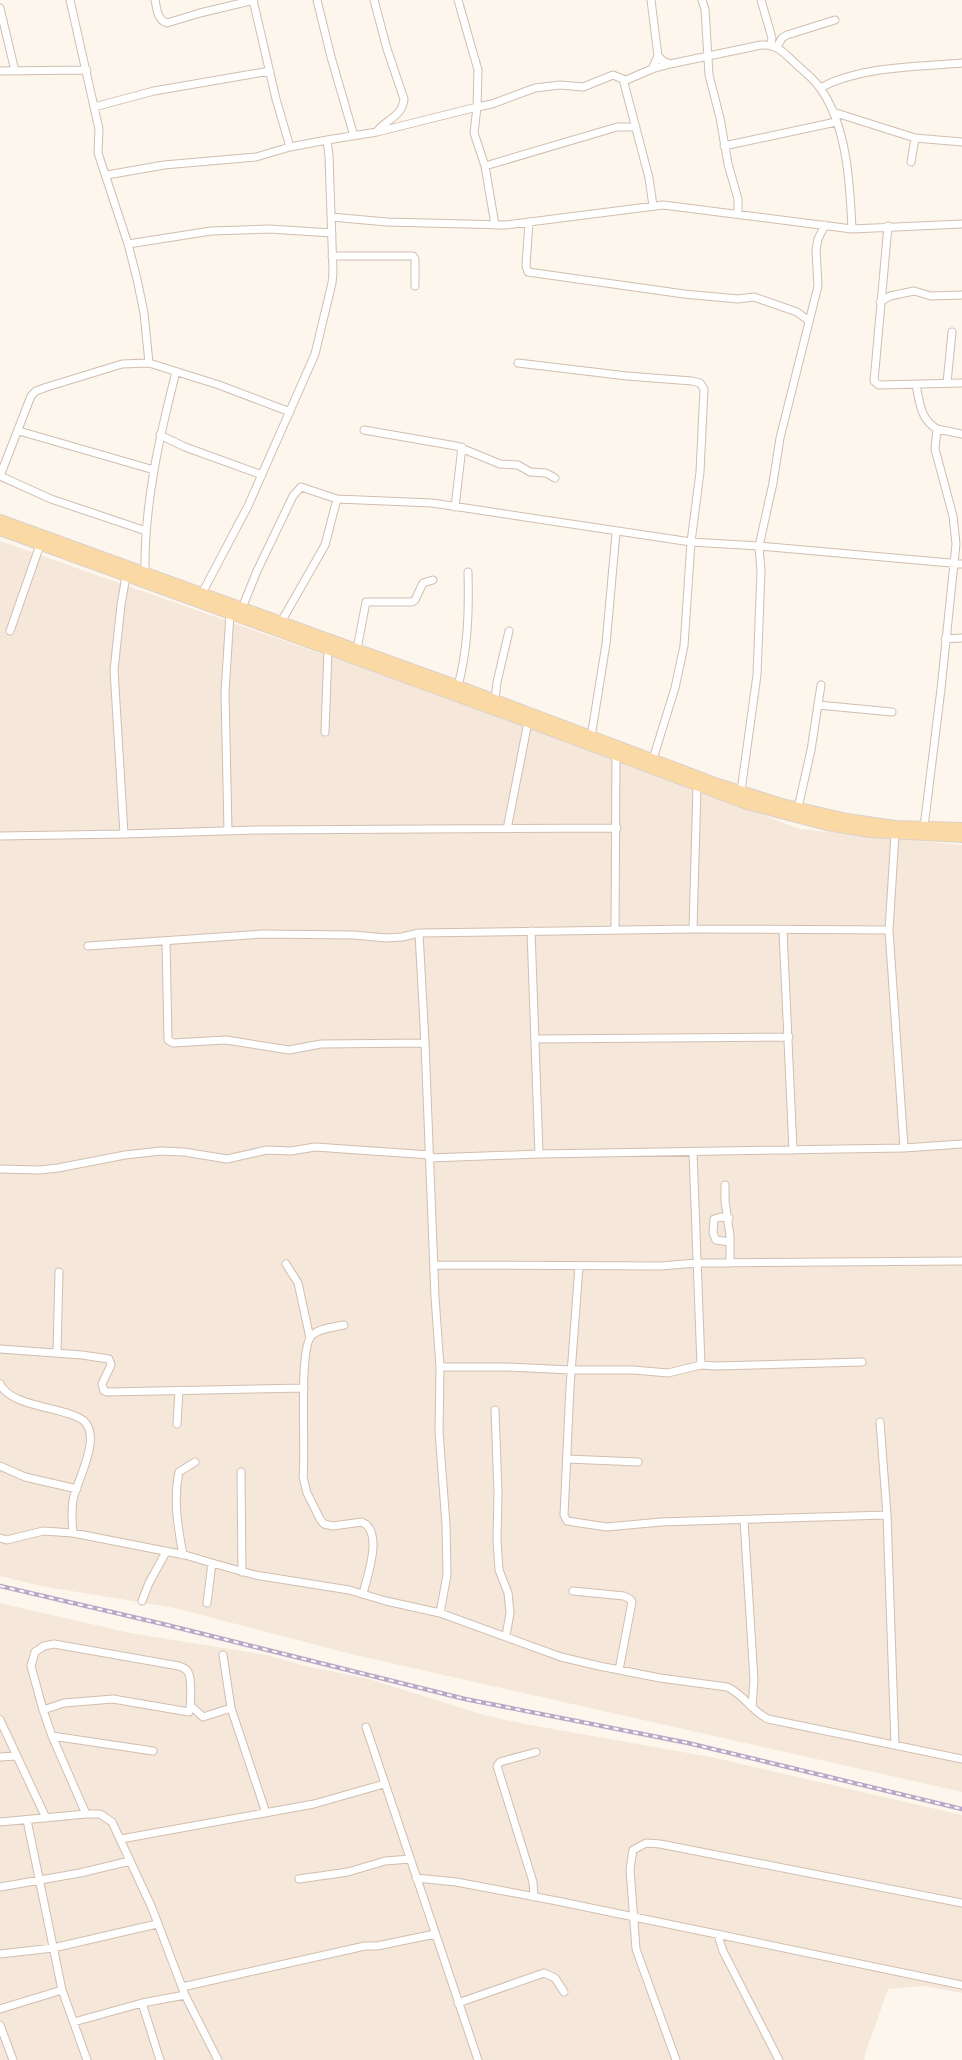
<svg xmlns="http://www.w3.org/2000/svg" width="962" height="2060" viewBox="0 0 962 2060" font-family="'Alegreya Sans',sans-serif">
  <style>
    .residential { fill: #f5e8da }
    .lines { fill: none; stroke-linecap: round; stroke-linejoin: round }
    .minor-casing { stroke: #d1beb0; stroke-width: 9 }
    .primary-casing { stroke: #dad1cd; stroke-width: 12 }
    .minor { stroke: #fff; stroke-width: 7 }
    .primary { stroke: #fbd9a5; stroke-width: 10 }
    .rail-casing { stroke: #b9a8c9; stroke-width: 4.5 }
    .rail { stroke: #fffaf3; stroke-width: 2; stroke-dasharray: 5; stroke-linecap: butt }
  </style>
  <rect width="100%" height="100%" fill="#fdf6ec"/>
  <path class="residential" d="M 0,541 L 481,710 L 800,829 L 962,845 L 962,1792 L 355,1655 L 175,1608 L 41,1586 L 0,1576 Z
    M 0,1603 L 130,1633 L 267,1655 L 306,1666 L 369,1679 L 484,1715 L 525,1724 L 711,1757 L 962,1815 L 962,1993 L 923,1986 L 888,1989 L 864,2057 L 865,2060 L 0,2060 Z"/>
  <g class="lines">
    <defs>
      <path id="minor" d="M 70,0 L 99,129 L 98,153 L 128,244 L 137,279 L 144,313 L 149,363
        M 155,0 C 157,9 157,20 167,23 L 200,13 L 254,0
        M 317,0 L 331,57 L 354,136
        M 374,0 L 387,49 L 404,99 C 402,116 389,118 378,130
        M 651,0 L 658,56 L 652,69
        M 702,0 L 705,9 L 709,75 L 720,118 L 728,164 L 738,199 L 738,214
        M 761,0 L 772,38 L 771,44
        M 0,8 L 15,71
        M 777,47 L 782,38 L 787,35 L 835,20
        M 658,56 L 663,61 L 670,64 L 761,45 C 778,44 785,54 797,65 C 805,72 814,79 820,88 C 847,125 850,184 852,229
        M 0,71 L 87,70
        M 624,81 L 652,69 L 670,64
        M 820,88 C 860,66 917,67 962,63
        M 94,107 L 154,91 L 270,71
        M 833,112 L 915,138 L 962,142
        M 327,140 L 377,132 L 477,107 L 478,70 L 458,0
        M 724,146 L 836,122
        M 911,162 L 915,138
        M 485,166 L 474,133 L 477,107 L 492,104 L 535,88 L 560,85 L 583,87 L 613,75 L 623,79 L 649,178 L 653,206
        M 107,175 L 164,165 L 256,157 L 290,147
        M 331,217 L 387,222 L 506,225 L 663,205 L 852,229 L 962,224
        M 529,222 L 526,266 L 528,272 L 684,294 L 738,299 L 754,297 L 797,312 L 809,321
        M 495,225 L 485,166 L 617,127 L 636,127
        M 888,226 L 874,381 L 879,385 L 962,383
        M 128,244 L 211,231 L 269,229 L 332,233
        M 332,256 L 413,256 L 415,259 L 415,286
        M 880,302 L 890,296 L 914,291 L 931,296 L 962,295
        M 518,363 L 627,376 L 692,381 L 700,383 L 704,389 L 700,472 L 691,542 L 684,646 L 675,688 L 653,759
        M 947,383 L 952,332
        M 916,385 C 920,403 920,419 937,429 L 935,449 L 953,516 L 956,544 L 941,689 L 924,827
        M 937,429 L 962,434
        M 364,430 L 456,446 L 500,464 L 518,465 L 530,472 L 546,473 L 555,478
        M 19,431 L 154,470
        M 160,435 L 185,447 L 262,475
        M 0,476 L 31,396 L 36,391 L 47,387 L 122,364 L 149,363 L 219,385 L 290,412
        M 0,476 L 51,499 L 146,531
        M 455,507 L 462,447
        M 145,573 C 144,505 159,438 176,372
        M 200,597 L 248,506 L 315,354 L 332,283 L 333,272 L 329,156 L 327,140 L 290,147 L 276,99 L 253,0
        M 242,608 L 257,571 L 293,496 L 301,487 L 337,499 L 432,503 L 691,542 L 759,546 L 962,564
        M 281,622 L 325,545 L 337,499
        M 10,631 L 40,545
        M 945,639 L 962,638
        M 357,649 L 366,602 L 412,602 L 415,600 L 423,583 L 433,580
        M 458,686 C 468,649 469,611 468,572
        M 495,700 L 497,682 L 509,631
        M 818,705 L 892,712
        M 325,732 L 328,649
        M 591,737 L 606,644 L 616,533
        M 741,791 L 757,675 L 761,571 L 759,546 L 773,483 L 780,438 L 818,286 L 816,250 L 818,239 L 825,225
        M 798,808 L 811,750 L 821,685
        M 507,829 L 528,722
        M 228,831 L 225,692 L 230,614
        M 124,834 L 114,670 L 121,605 L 126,576
        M 895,834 L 889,930 L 904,1148
        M 0,836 L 124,834 L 257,830 L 617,828
        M 693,929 L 697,787
        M 615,930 L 616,755
        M 531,931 L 539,1154
        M 783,931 L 793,1150
        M 166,941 L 168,1040 L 173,1043 L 226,1040 L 289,1050 L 321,1044 L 425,1043
        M 88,946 L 262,934 L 354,935 L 386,938 L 402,937 L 419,933
        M 535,1039 L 789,1037
        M 693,1152 L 701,1365 L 716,1366 L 862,1362
        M 430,1158 L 539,1154 L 904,1148 L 962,1144
        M 0,1169 L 39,1170 L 58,1168 L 125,1155 L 161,1151 L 184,1152 L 227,1159 L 267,1150 L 291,1151 L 315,1147 L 430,1155
        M 725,1185 L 725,1201 L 730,1236 L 730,1263
        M 729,1218 L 721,1217 L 714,1219 L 713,1233 L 716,1240 L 730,1242
        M 286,1264 L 298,1283 L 310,1338
        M 434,1265 L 661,1266 L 697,1263 L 962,1261
        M 579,1266 L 570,1387 L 564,1515 L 567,1521 L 607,1527 L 661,1522 L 887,1515
        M 344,1325 C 335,1327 320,1328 312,1335 C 298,1347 306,1453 303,1477 L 307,1493 L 320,1519 L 324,1524 L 333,1526 L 362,1522 C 384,1532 367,1576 363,1594
        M 0,1349 L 82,1355 L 109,1359 L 111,1365 L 102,1384 L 104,1391 L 107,1392 L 304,1388
        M 57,1352 L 59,1272
        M 440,1367 L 506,1367 L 571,1370 L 633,1370 L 668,1373 L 701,1365
        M 0,1384 C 11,1408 68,1407 84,1421 C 102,1438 77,1480 73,1500 C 71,1511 72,1522 73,1533
        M 495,1410 L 498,1493 L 497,1541 L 499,1570 L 508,1593 L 510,1613 L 506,1636
        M 880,1422 L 887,1515 L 895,1745
        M 177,1424 L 179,1390
        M 567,1459 L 638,1462
        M 0,1466 L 25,1477 L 77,1489
        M 241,1472 L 242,1572
        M 744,1520 L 754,1680 L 752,1707
        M 0,1538 L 7,1540 L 43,1531 L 73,1533 L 185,1555 L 212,1563
        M 183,1555 C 178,1528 173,1500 179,1472 L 195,1462
        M 573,1591 L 624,1596 L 630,1599 L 632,1602 L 619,1670
        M 142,1601 L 149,1583 L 166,1552
        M 207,1603 L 212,1563 L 255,1575 L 349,1590 L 386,1601 L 440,1613 L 561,1657 L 599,1666 L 660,1678 L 727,1687 C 744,1694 751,1711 768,1719 L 962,1759
        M 440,1613 L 447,1575 L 446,1525 L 439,1431 L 440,1367 L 435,1297 L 425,1043 L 419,933 L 693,929 L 889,930
        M 223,1655 L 231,1708 L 266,1813
        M 191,1706 L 203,1717 L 231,1708
        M 43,1710 L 64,1703 L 113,1699 L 189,1712 C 191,1706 192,1678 188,1672 C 186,1668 183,1668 179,1666 L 54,1644 L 44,1646 L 35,1652 L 31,1666 L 43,1710 L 52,1736 L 86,1814
        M 0,1720 L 46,1818
        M 366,1727 L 478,2060
        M 52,1736 L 153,1751
        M 0,1757 L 16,1756
        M 27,1820 L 62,1990 L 87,2060
        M 0,1822 L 86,1814 L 100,1814 L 112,1822 L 152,1908 L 185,1995 L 218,2060
        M 121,1839 L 314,1804 L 384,1784
        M 416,1878 L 456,1882 L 557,1901 L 962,1985
        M 299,1879 L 348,1872 L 385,1861 L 410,1859
        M 0,1887 L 80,1873 L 130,1861
        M 534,1897 L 533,1882 L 497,1766 L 500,1762 L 536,1752
        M 718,1935 L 723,1951 L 779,2060
        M 0,1954 L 53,1948 L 157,1924
        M 182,1987 L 365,1946 L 377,1946 L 435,1934
        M 142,2003 L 160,2060
        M 458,2003 L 544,1973 L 555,1978 L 564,1992
        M 0,2009 L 62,1990
        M 74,2022 L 142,2003 L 185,1995
        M 0,2025 L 13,2060
        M 676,2060 L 636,1949 L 630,1869 L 633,1850 L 646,1843 L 660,1844 L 962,1903"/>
      <path id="primary" d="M 0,520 L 458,686 L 718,784 L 782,804 L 847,819 L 895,826 L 962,828
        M 0,530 L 539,726 L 747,804 L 827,825 L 870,832 L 962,837"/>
    </defs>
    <use href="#minor" class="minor-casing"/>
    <use href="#primary" class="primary-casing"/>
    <use href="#minor" class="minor"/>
    <use href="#primary" class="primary"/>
    <defs>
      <path id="rail" d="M 0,1586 L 163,1624 L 465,1699 L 688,1743 L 962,1809"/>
    </defs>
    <use href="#rail" class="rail-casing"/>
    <use href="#rail" class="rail"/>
  </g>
</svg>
